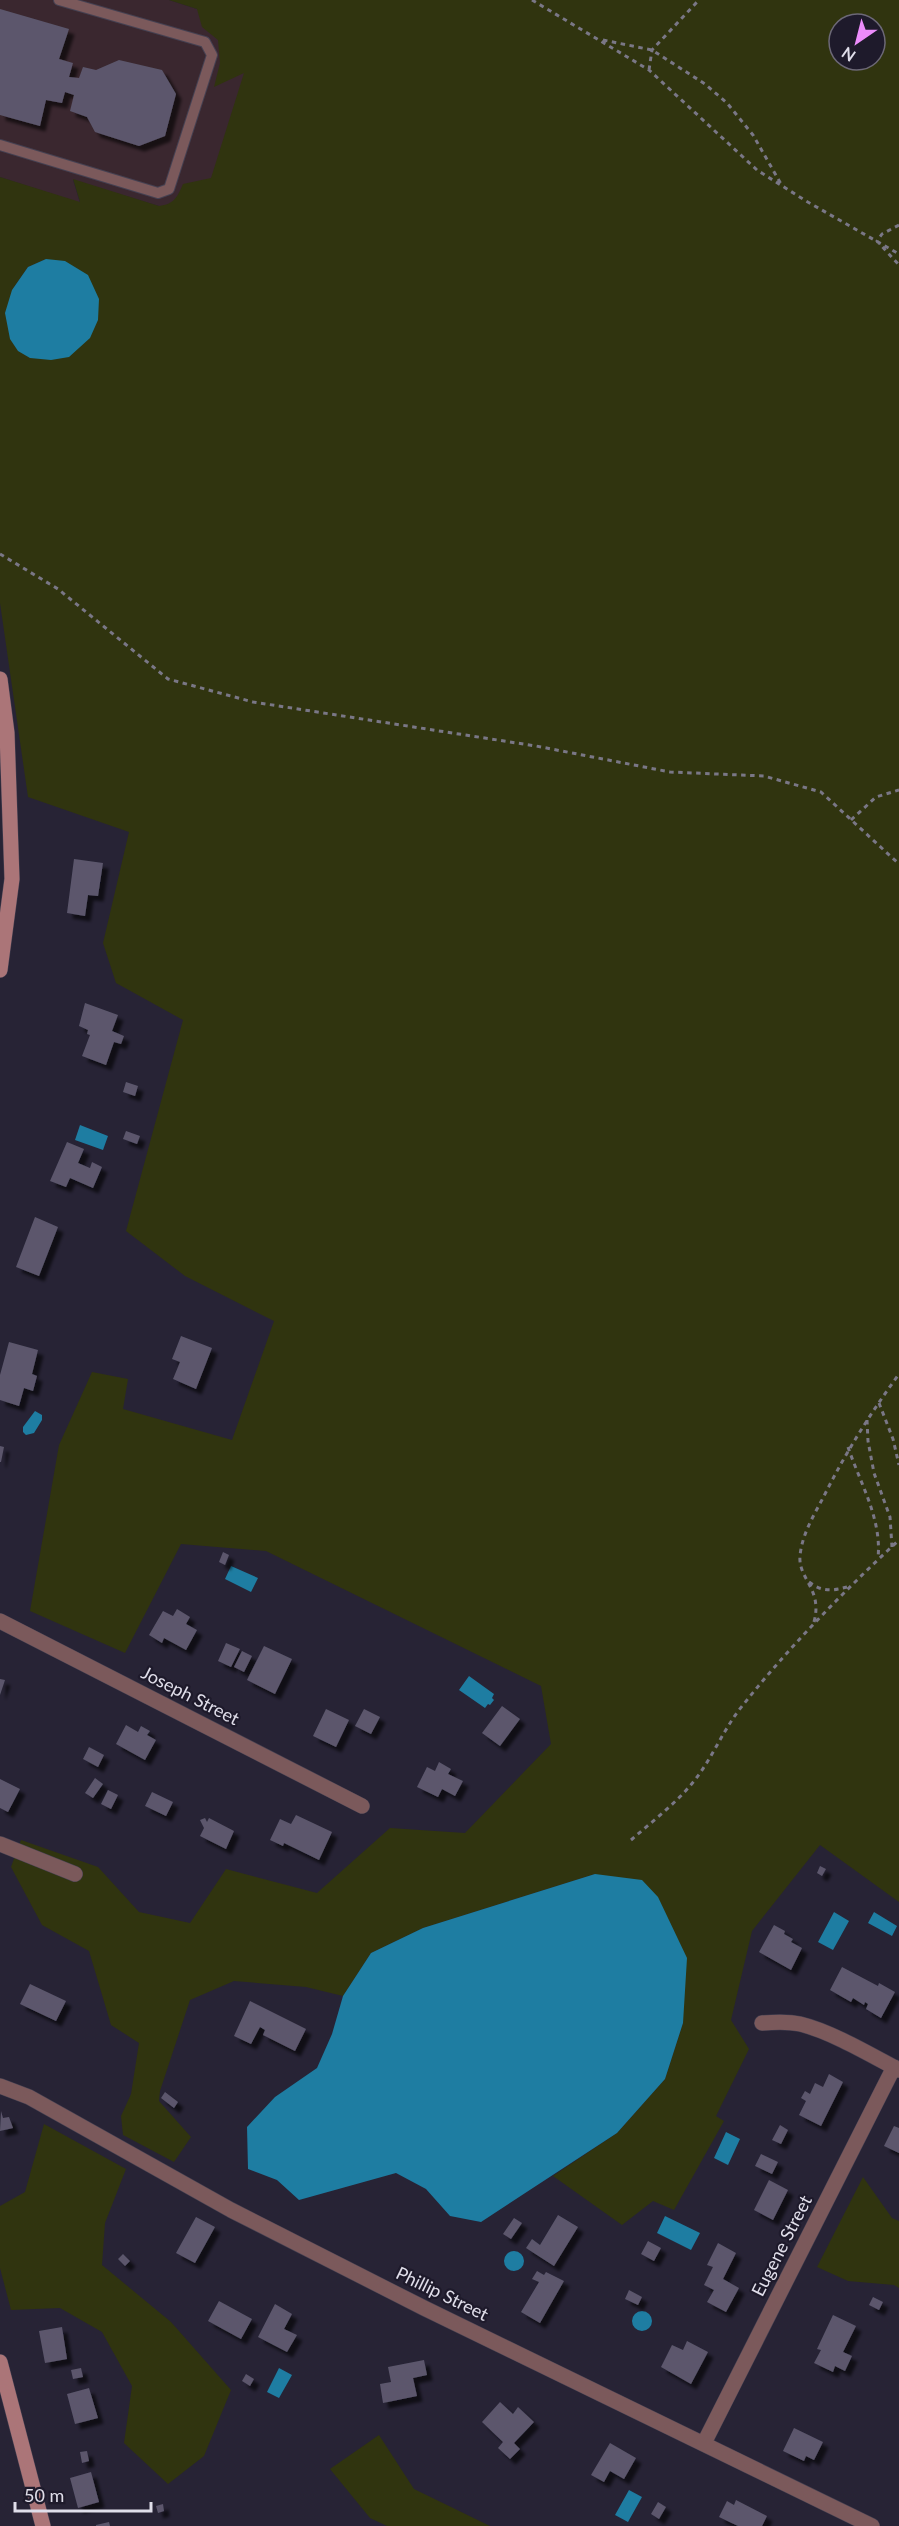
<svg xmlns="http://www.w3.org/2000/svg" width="899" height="2526" viewBox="0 0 899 2526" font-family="Lato,sans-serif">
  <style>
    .commercial { fill: #3a272f }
    .green { fill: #30340f; fill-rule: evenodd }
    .water { fill: #1e7da2 }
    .building { fill: #5b576c; filter: url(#shadow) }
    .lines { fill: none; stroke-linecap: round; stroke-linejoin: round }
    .service-casing { stroke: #454152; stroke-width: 12 }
    .minor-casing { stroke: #454152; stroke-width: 16 }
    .secondary-casing { stroke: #454152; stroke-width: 16 }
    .path { stroke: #7a7786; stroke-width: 3; stroke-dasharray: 4.5 4.5; stroke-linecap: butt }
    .service { stroke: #7b595b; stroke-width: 10 }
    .minor { stroke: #7b595b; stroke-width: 15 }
    .secondary { stroke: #ab7578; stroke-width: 15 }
    .labels { text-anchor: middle; stroke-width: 4.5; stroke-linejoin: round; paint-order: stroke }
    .street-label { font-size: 18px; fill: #e0deea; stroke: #1e1a2b }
  </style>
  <defs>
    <filter id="shadow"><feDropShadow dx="5.5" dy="5.5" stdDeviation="1.5" flood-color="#0009"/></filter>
  </defs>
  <rect width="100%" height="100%" fill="#272335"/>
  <path class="commercial" d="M 0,0 L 169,0 L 197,9 L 256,34 L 203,238 L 159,206 L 73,180 L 80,203 L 0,177 Z"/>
  <path class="green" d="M 169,0 L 899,0 L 899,1902 L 820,1845 L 752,1931 L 731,2020 L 749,2049 L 716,2116 L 724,2121 L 674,2210 L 653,2201 L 622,2225 L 553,2176 L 617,2133 L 665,2079 L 683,2023 L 595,1874 L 423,1928 L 371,1953 L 343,1996 L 306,1987 L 234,1981 L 190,2000 L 160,2091 L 159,2101 L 191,2137 L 174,2162 L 123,2135 L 121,2116 L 131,2094 L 139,2043 L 111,2025 L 89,1951 L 42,1925 L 11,1867 L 21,1840 L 98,1867 L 139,1912 L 190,1923 L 226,1869 L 317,1893 L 390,1828 L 465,1833 L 551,1744 L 541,1686 L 266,1551 L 181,1544 L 125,1653 L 30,1611 L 59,1445 L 92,1372 L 128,1379 L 123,1409 L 232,1440 L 274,1321 L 185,1276 L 126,1231 L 183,1020 L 116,983 L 103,943 L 129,832 L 28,797 L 0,603 L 0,177 L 80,202 L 73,179 L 159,206 C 174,204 177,198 183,184 L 211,178 L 244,73 L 214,87 L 220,63 L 218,40 L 202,27 L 197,9 ZM 839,24 L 875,24 L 875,60 L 839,60 ZM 46,259 L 12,290 L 28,267 Z
    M 44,2124 L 126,2169 L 105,2223 L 102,2265 L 171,2322 L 231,2390 L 204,2456 L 168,2484 L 124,2443 L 132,2386 L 102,2332 L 60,2308 L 11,2310 L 0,2268 L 0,2206 L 25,2192 Z
    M 863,2177 L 892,2218 L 899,2221 L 899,2288 L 894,2285 L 848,2281 L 817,2267 Z
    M 379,2435 L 414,2489 L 490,2526 L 387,2526 L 370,2518 L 330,2469 Z"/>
  <path class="water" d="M 46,259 L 65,261 L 88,275 L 99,299 L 98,320 L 90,338 L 69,357 L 51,360 L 30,358 L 18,351 L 10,339 L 5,313 L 12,290 L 28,267 Z
    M 80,1125 L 108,1136 L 103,1150 L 75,1140 Z
    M 35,1411 L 42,1415 L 42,1420 L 34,1433 L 26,1435 L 23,1432 L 23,1427 Z
    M 231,1566 L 258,1578 L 251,1592 L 225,1579 Z
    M 469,1676 L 494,1694 L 492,1698 L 494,1700 L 490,1705 L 488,1704 L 485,1708 L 459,1690 Z
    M 595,1874 L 642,1880 L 658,1897 L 687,1958 L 683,2023 L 665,2079 L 617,2133 L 481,2222 L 450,2216 L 426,2189 L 396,2173 L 299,2200 L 277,2180 L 248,2169 L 247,2127 L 275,2097 L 317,2068 L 332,2034 L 343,1996 L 371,1953 L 423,1928 Z
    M 834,1912 L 849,1921 L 833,1950 L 818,1942 Z
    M 874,1912 L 897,1926 L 892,1936 L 868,1923 Z
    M 726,2132 L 740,2139 L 728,2165 L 714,2158 Z
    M 665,2216 L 700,2233 L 691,2250 L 657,2233 Z
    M504 2261a10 10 0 1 1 20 0a10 10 0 1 1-20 0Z
    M632 2321a10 10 0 1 1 20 0a10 10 0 1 1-20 0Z
    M 279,2368 L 292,2375 L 279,2398 L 267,2392 Z
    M 629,2490 L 642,2497 L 628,2522 L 615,2515 Z"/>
  <path class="building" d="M 0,9 L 69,29 L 59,59 L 73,63 L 69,77 L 79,78 L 83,67 L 96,70 L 119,60 L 162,70 L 176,94 L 165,136 L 139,146 L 95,132 L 87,117 L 70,111 L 74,95 L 65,92 L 62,103 L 46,100 L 40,126 L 0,115 Z
    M 74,859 L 103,863 L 98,896 L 88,895 L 85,916 L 67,913 Z
    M 85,1003 L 118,1015 L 112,1031 L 124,1036 L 121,1044 L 114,1042 L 106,1065 L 82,1056 L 90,1035 L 87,1034 L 88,1030 L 79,1026 Z
    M 126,1082 L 138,1086 L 135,1096 L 123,1092 Z
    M 126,1131 L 140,1136 L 137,1144 L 123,1139 Z
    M 67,1142 L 84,1149 L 78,1163 L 90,1168 L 92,1162 L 102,1167 L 93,1188 L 70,1178 L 66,1187 L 50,1181 Z
    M 35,1217 L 58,1227 L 39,1276 L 16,1267 Z
    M 181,1336 L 212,1348 L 196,1389 L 173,1379 L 180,1362 L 172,1359 Z
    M 9,1342 L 38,1350 L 32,1374 L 37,1376 L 33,1391 L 24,1388 L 19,1406 L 0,1400 L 0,1375 Z
    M 0,1446 L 4,1447 L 1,1462 L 0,1462 Z
    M 223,1552 L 229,1555 L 225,1565 L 219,1562 Z
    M 177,1609 L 190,1617 L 186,1624 L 197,1630 L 186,1650 L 164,1638 L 162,1643 L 149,1635 L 163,1611 L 173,1616 Z
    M 226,1643 L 240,1649 L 231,1667 L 218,1661 Z
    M 264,1646 L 292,1659 L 275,1694 L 247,1680 Z
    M 242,1651 L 252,1656 L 244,1672 L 234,1667 Z
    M 0,1679 L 5,1680 L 0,1695 Z
    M 502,1706 L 520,1719 L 500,1746 L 482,1733 Z
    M 326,1709 L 349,1720 L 336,1747 L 313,1736 Z
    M 364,1709 L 380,1717 L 371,1734 L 355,1726 Z
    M 126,1725 L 138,1732 L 141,1726 L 150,1731 L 147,1735 L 156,1740 L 145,1760 L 116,1744 Z
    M 89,1747 L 104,1755 L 98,1767 L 83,1759 Z
    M 439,1762 L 451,1769 L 448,1774 L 463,1781 L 455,1796 L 442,1789 L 438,1797 L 417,1787 L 427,1767 L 435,1771 Z
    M 95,1778 L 103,1784 L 93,1798 L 85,1793 Z
    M 0,1779 L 20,1789 L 8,1812 L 0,1808 Z
    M 108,1790 L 118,1795 L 111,1809 L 101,1804 Z
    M 152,1792 L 173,1802 L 166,1816 L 145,1806 Z
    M 296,1815 L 332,1832 L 319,1860 L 284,1843 L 283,1846 L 270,1840 L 280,1819 L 291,1824 Z
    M 205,1818 L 207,1822 L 209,1818 L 234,1831 L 226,1849 L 200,1836 L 204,1828 L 200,1820 Z
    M 820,1866 L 826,1869 L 822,1876 L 817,1873 Z
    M 774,1925 L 785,1931 L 784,1934 L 793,1939 L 791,1942 L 802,1948 L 791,1970 L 759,1952 Z
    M 842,1967 L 878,1986 L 879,1983 L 895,1992 L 881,2018 L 866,2009 L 868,2004 L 865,2002 L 864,2005 L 853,1998 L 851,2002 L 830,1990 Z
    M 30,1984 L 66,2001 L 56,2021 L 20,2004 Z
    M 250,2001 L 306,2029 L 295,2051 L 263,2035 L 265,2030 L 260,2027 L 251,2044 L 234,2036 Z
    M 829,2074 L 843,2082 L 821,2126 L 799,2115 L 806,2101 L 801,2098 L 805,2091 L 810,2094 L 815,2083 L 823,2087 Z
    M 165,2092 L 178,2102 L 174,2108 L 161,2098 Z
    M 1,2111 L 3,2118 L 9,2117 L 13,2128 L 0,2131 Z
    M 780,2125 L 788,2130 L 781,2144 L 772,2140 Z
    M 894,2126 L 899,2128 L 899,2153 L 884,2146 Z
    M 761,2154 L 778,2162 L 772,2174 L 755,2166 Z
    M 769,2180 L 788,2190 L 773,2220 L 754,2210 Z
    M 558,2215 L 578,2227 L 554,2266 L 526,2248 L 532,2239 L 540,2245 Z
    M 196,2217 L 215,2227 L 195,2263 L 176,2253 Z
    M 514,2218 L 522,2223 L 511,2239 L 503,2234 Z
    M 648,2241 L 661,2248 L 654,2261 L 641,2254 Z
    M 718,2243 L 736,2253 L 723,2279 L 739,2288 L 726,2312 L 707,2302 L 714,2290 L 704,2285 L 713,2267 L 707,2265 Z
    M 123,2254 L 130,2261 L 125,2266 L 118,2259 Z
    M 537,2271 L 544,2275 L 546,2272 L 564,2281 L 540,2323 L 521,2312 L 539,2282 L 532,2279 Z
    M 629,2290 L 642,2297 L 638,2305 L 625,2299 Z
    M 873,2297 L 883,2302 L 879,2310 L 869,2305 Z
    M 219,2301 L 252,2319 L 241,2339 L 208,2321 Z
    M 275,2304 L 292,2314 L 284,2329 L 297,2335 L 287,2352 L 258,2337 Z
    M 833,2315 L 856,2326 L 843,2352 L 852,2356 L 845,2371 L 835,2366 L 833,2372 L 814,2363 L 821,2350 L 817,2349 Z
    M 62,2327 L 67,2359 L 45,2363 L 39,2331 Z
    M 687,2341 L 708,2352 L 691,2384 L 661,2367 L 672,2345 L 683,2350 Z
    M 424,2360 L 427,2375 L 413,2378 L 417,2396 L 383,2403 L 380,2384 L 391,2382 L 388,2367 Z
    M 81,2368 L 83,2377 L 73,2379 L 71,2370 Z
    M 246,2374 L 254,2379 L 250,2386 L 242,2381 Z
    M 89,2388 L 98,2418 L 75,2424 L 67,2394 Z
    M 500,2402 L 513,2414 L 518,2407 L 534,2422 L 514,2443 L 520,2449 L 510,2459 L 498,2448 L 503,2442 L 482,2422 Z
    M 794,2428 L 823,2442 L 814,2460 L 806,2456 L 804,2461 L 783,2451 Z
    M 610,2443 L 636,2458 L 624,2479 L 610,2471 L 604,2482 L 591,2475 Z
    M 87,2451 L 89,2461 L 82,2463 L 80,2452 Z
    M 91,2472 L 99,2502 L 78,2508 L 70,2478 Z
    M 736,2500 L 767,2516 L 762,2526 L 738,2526 L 719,2517 L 727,2501 L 734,2505 Z
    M 658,2502 L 666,2507 L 659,2519 L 651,2514 Z
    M 163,2504 L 164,2511 L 158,2513 L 156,2506 Z
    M 109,2522 L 110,2526 L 96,2526 L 96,2525 Z"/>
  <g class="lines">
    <defs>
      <path id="service" d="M 0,145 L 158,193 L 169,189 L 212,55 L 205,42 L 59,0"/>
      <path id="minor" d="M 0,1621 L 362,1806
        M 0,1844 L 75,1874
        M 762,2023 C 774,2022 787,2021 800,2024 C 830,2031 871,2055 899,2070
        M 0,2086 L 29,2097 L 231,2210 L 424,2308 L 872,2526
        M 704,2443 L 894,2067"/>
      <path id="secondary" d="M 0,679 L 7,733 L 12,879 L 0,970
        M 0,2362 L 43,2526"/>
    </defs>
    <use href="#service" class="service-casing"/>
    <use href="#minor" class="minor-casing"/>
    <use href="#secondary" class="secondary-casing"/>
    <path class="path" d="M 532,0 L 649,70 L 757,170 L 806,201 L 899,254
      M 603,40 L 652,50 L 705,84 L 727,103 L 753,135 L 781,184
      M 649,70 L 652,50 L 697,2
      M 899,225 L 882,234 L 877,241 L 899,265
      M 0,554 L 58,589 L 168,679 L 253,702 L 536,746 L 670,772 L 764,776 L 821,792 L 899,864
      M 851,820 L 876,797 L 899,790
      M 879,1403 L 893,1439 L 899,1465
      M 867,1420 L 868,1441 L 874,1473 L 890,1517 L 892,1547
      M 848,1447 C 860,1483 882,1519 878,1558
      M 809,1582 C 822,1592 832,1591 847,1587
      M 814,1622 C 823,1589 798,1579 800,1556 C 802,1534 814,1515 824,1496 C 846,1452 870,1414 899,1374
      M 631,1840 C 655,1819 682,1799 700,1773 C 714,1753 724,1730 739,1710 C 787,1649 842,1593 899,1540"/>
    <use href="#service" class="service"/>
    <use href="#minor" class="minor"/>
    <use href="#secondary" class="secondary"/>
  </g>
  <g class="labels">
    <g class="street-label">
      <text transform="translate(190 1696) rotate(27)" y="6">Joseph Street</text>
      <text transform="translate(782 2246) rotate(-63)" y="6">Eugene Street</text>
      <text transform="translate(442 2294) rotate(26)" y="6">Phillip Street</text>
    </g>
  </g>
  <g transform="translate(857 42) rotate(215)"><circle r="28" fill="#1e1a2b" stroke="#6c6877" stroke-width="1.5"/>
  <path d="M0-4.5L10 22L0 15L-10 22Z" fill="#ec8cfb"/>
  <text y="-9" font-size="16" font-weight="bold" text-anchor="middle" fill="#e0deea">N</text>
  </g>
  <path d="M15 2502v9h136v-9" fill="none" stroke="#e0deea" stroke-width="3"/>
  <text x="24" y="2502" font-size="18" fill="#e0deea" stroke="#1e1a2b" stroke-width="4.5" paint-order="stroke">50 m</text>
</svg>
